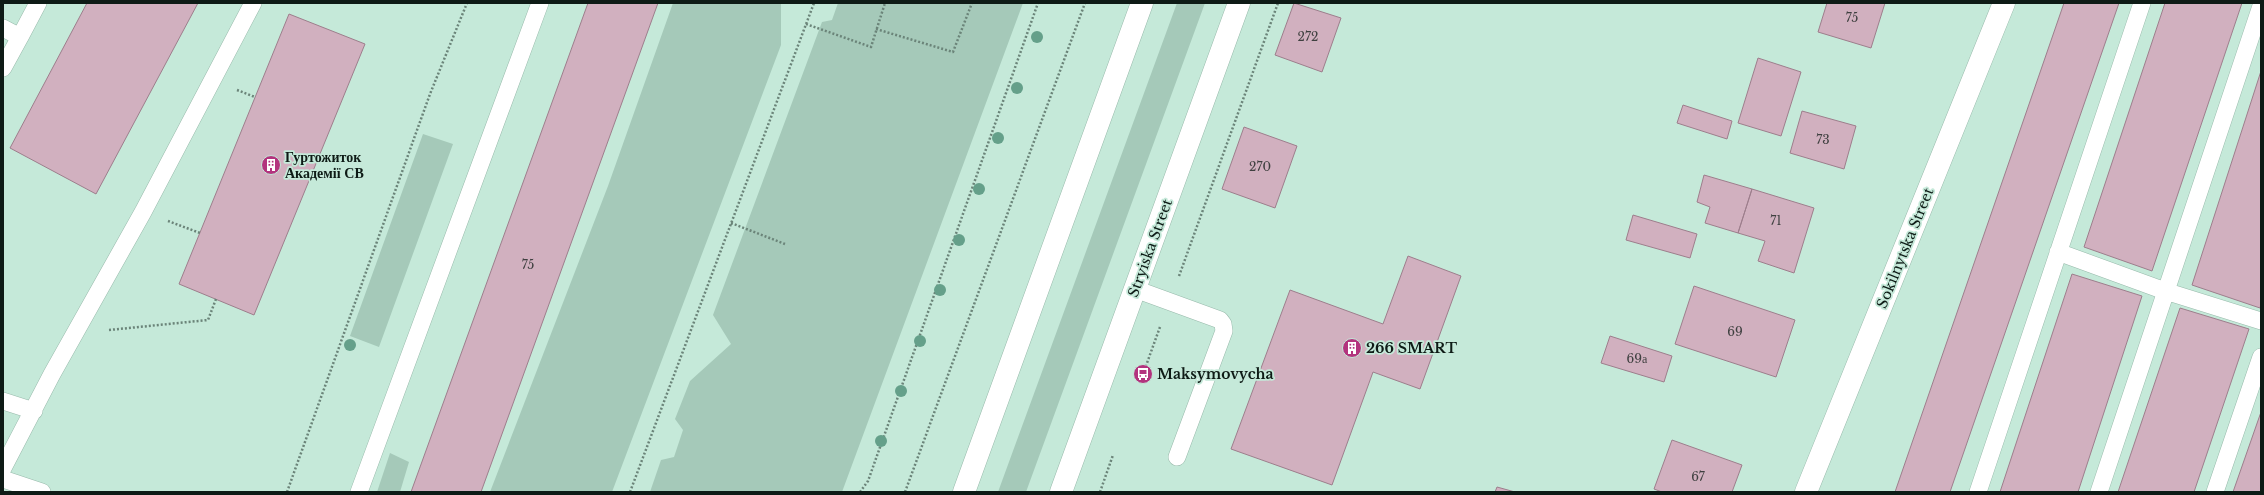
<svg xmlns="http://www.w3.org/2000/svg" width="2264" height="495" viewBox="0 0 2264 495" font-family="'Libre Baskerville',serif">
  <style>
    .green { fill: #a5c9b9 }
    .building { fill: #d1b0bf; stroke: #9d7e8c }
    .lines { fill: none; stroke-linecap: round; stroke-linejoin: round }
    .service-casing { stroke: #98baab; stroke-width: 18 }
    .minor-casing { stroke: #98baab; stroke-width: 23 }
    .primary-casing { stroke: #98baab; stroke-width: 23 }
    .path { stroke: #6b8479; stroke-width: 2.5; stroke-dasharray: 2 2; stroke-linecap: butt }
    .service { stroke: #fff; stroke-width: 17 }
    .minor { stroke: #fff; stroke-width: 22 }
    .primary { stroke: #fff; stroke-width: 22 }
    .tree { fill: #65a08a }
    .labels { text-anchor: middle; stroke-width: 3.5; stroke-linejoin: round; paint-order: stroke }
    .number-label { font-size: 12px; fill: #3f4040 }
    .poi-label { font-size: 14px; font-weight: bold; fill: #0e1b16; stroke: #c5e9d9; text-anchor: start }
    .street-label { font-size: 14px; fill: #0e1b16; stroke: #c5e9d9 }
  </style>
  <rect width="100%" height="100%" fill="#c5e9d9"/>
  <path class="green" d="M 673,3 L 781,3 L 781,45 L 612,492 L 490,492 L 608,186 Z
    M 838,3 L 1023,3 L 842,492 L 650,492 L 661,460 L 674,457 L 683,430 L 675,419 L 690,381 L 731,344 L 713,315 L 822,22 L 832,20 Z
    M 1177,3 L 1205,3 L 1026,492 L 998,492 Z
    M 423,134 L 453,144 L 379,347 L 350,336 Z
    M 390,453 L 409,462 L 400,492 L 377,492 Z"/>
  <path class="building" d="M 87,3 L 198,3 L 96,194 L 10,148 Z
    M 588,3 L 658,3 L 481,492 L 411,492 Z
    M 1294,3 L 1341,18 L 1322,72 L 1275,55 Z
    M 1827,3 L 1885,3 L 1871,48 L 1818,32 Z
    M 2064,3 L 2119,3 L 1950,492 L 1895,492 Z
    M 2165,3 L 2242,3 L 2152,271 L 2084,247 Z
    M 289,14 L 365,44 L 254,315 L 179,284 Z
    M 1758,58 L 1801,72 L 1781,136 L 1738,123 Z
    M 2261,71 L 2261,304 L 2260,308 L 2192,285 Z
    M 1683,105 L 1732,121 L 1727,139 L 1677,123 Z
    M 1802,111 L 1856,126 L 1844,169 L 1790,153 Z
    M 1244,127 L 1297,146 L 1275,208 L 1222,189 Z
    M 1704,175 L 1752,189 L 1738,233 L 1705,223 L 1710,207 L 1697,202 Z
    M 1752,189 L 1814,208 L 1794,273 L 1758,261 L 1765,241 L 1738,233 Z
    M 1633,215 L 1697,234 L 1690,258 L 1626,240 Z
    M 1408,256 L 1461,276 L 1420,389 L 1373,372 L 1332,485 L 1231,449 L 1290,290 L 1383,324 Z
    M 2072,274 L 2142,296 L 2078,492 L 2000,492 Z
    M 1694,286 L 1795,320 L 1776,377 L 1675,344 Z
    M 2180,308 L 2249,329 L 2194,492 L 2118,492 Z
    M 1610,336 L 1672,356 L 1664,382 L 1601,363 Z
    M 2261,412 L 2261,492 L 2233,492 Z
    M 1672,440 L 1742,465 L 1732,492 L 1662,492 L 1654,489 Z
    M 1497,487 L 1515,492 L 1495,492 Z"/>
  <g class="lines">
    <defs>
      <path id="service" d="M 3,28 L 20,37 L 38,3
        M 3,68 L 20,37
        M 2058,252 L 2165,291 L 2261,321
        M 1135,289 L 1220,320 L 1223,324 L 1224,331 L 1177,457
        M 3,401 L 34,411
        M 3,468 L 52,374 L 143,212 L 253,3
        M 3,479 L 42,492
        M 359,492 L 540,3
        M 1978,492 L 2142,3
        M 2099,492 L 2261,6
        M 2215,492 L 2261,357"/>
      <path id="minor" d="M 1806,492 L 2004,3"/>
      <path id="primary" d="M 964,492 L 1142,3
        M 1061,492 L 1239,3"/>
    </defs>
    <use href="#service" class="service-casing"/>
    <use href="#minor" class="minor-casing"/>
    <use href="#primary" class="primary-casing"/>
    <path class="path" d="M 806,24 L 871,47 L 885,3
      M 876,29 L 953,52 L 972,3
      M 237,90 L 255,97
      M 168,221 L 200,233
      M 731,223 L 785,244
      M 1179,276 L 1278,3
      M 109,330 L 208,320 L 216,299
      M 1143,374 L 1160,327
      M 287,492 L 430,94 L 467,3
      M 630,492 L 814,3
      M 860,492 L 868,481 L 1038,3
      M 905,492 L 1085,3
      M 1100,492 L 1113,455"/>
    <use href="#service" class="service"/>
    <use href="#minor" class="minor"/>
    <use href="#primary" class="primary"/>
  </g>
  <g class="tree">
    <circle cx="1037" cy="37" r="6"/>
    <circle cx="1017" cy="88" r="6"/>
    <circle cx="998" cy="138" r="6"/>
    <circle cx="979" cy="189" r="6"/>
    <circle cx="959" cy="240" r="6"/>
    <circle cx="940" cy="290" r="6"/>
    <circle cx="920" cy="341" r="6"/>
    <circle cx="350" cy="345" r="6"/>
    <circle cx="901" cy="391" r="6"/>
    <circle cx="881" cy="441" r="6"/>
  </g>
  <defs>
    <symbol id="building-disc" viewBox="-11 -11 22 22"><circle r="9.5" fill="#b3337e" stroke="#c5e9d9"/><path d="M-4-6H4V6H1V3H-1V6H-4ZM-2.5-4.3h1.7v1.8h-1.7ZM.8-4.3h1.7v1.8H.8ZM-2.5-1h1.7V.8h-1.7ZM.8-1h1.7V.8H.8Z" fill="#fff"/></symbol>
    <symbol id="bus-disc" viewBox="-11 -11 22 22"><circle r="9.5" fill="#b3337e" stroke="#c5e9d9"/><path d="M-5-6H5V4H4V6H2V4H-2V6H-4V4H-5ZM-3.5-4V0h7V-4ZM-3.5 1.2v1.5H-2V1.2ZM2 1.2v1.5H3.5V1.2Z" fill="#fff"/></symbol>
  </defs>
  <g fill-rule="evenodd">
    <use href="#building-disc" x="260" y="154" width="22" height="22"/>
    <use href="#building-disc" x="1341" y="337" width="22" height="22"/>
    <use href="#bus-disc" x="1132" y="363" width="22" height="22"/>
  </g>
  <g class="labels">
    <g class="number-label">
      <text x="1852" y="22">75</text>
      <text x="1308" y="41">272</text>
      <text x="1823" y="144">73</text>
      <text x="1260" y="171">270</text>
      <text x="1776" y="225">71</text>
      <text x="528" y="269">75</text>
      <text x="1735" y="336">69</text>
      <text x="1637" y="363">69а</text>
      <text x="1698" y="481">67</text>
    </g>
    <g class="poi-label">
      <text x="285" y="162">Гуртожиток<tspan x="285" dy="16">Академії СВ</tspan></text>
      <text x="1366" y="353">266 SMART</text>
      <text x="1157" y="379">Maksymovycha</text>
    </g>
    <g class="street-label">
      <text transform="translate(1150 248) rotate(-70)" y="5">Stryiska Street</text>
      <text transform="translate(1905 248) rotate(-68)" y="5">Sokilnytska Street</text>
    </g>
  </g>
  <rect width="2264" height="495" fill="none" stroke="#0e1b16" stroke-width="8"/>
</svg>
